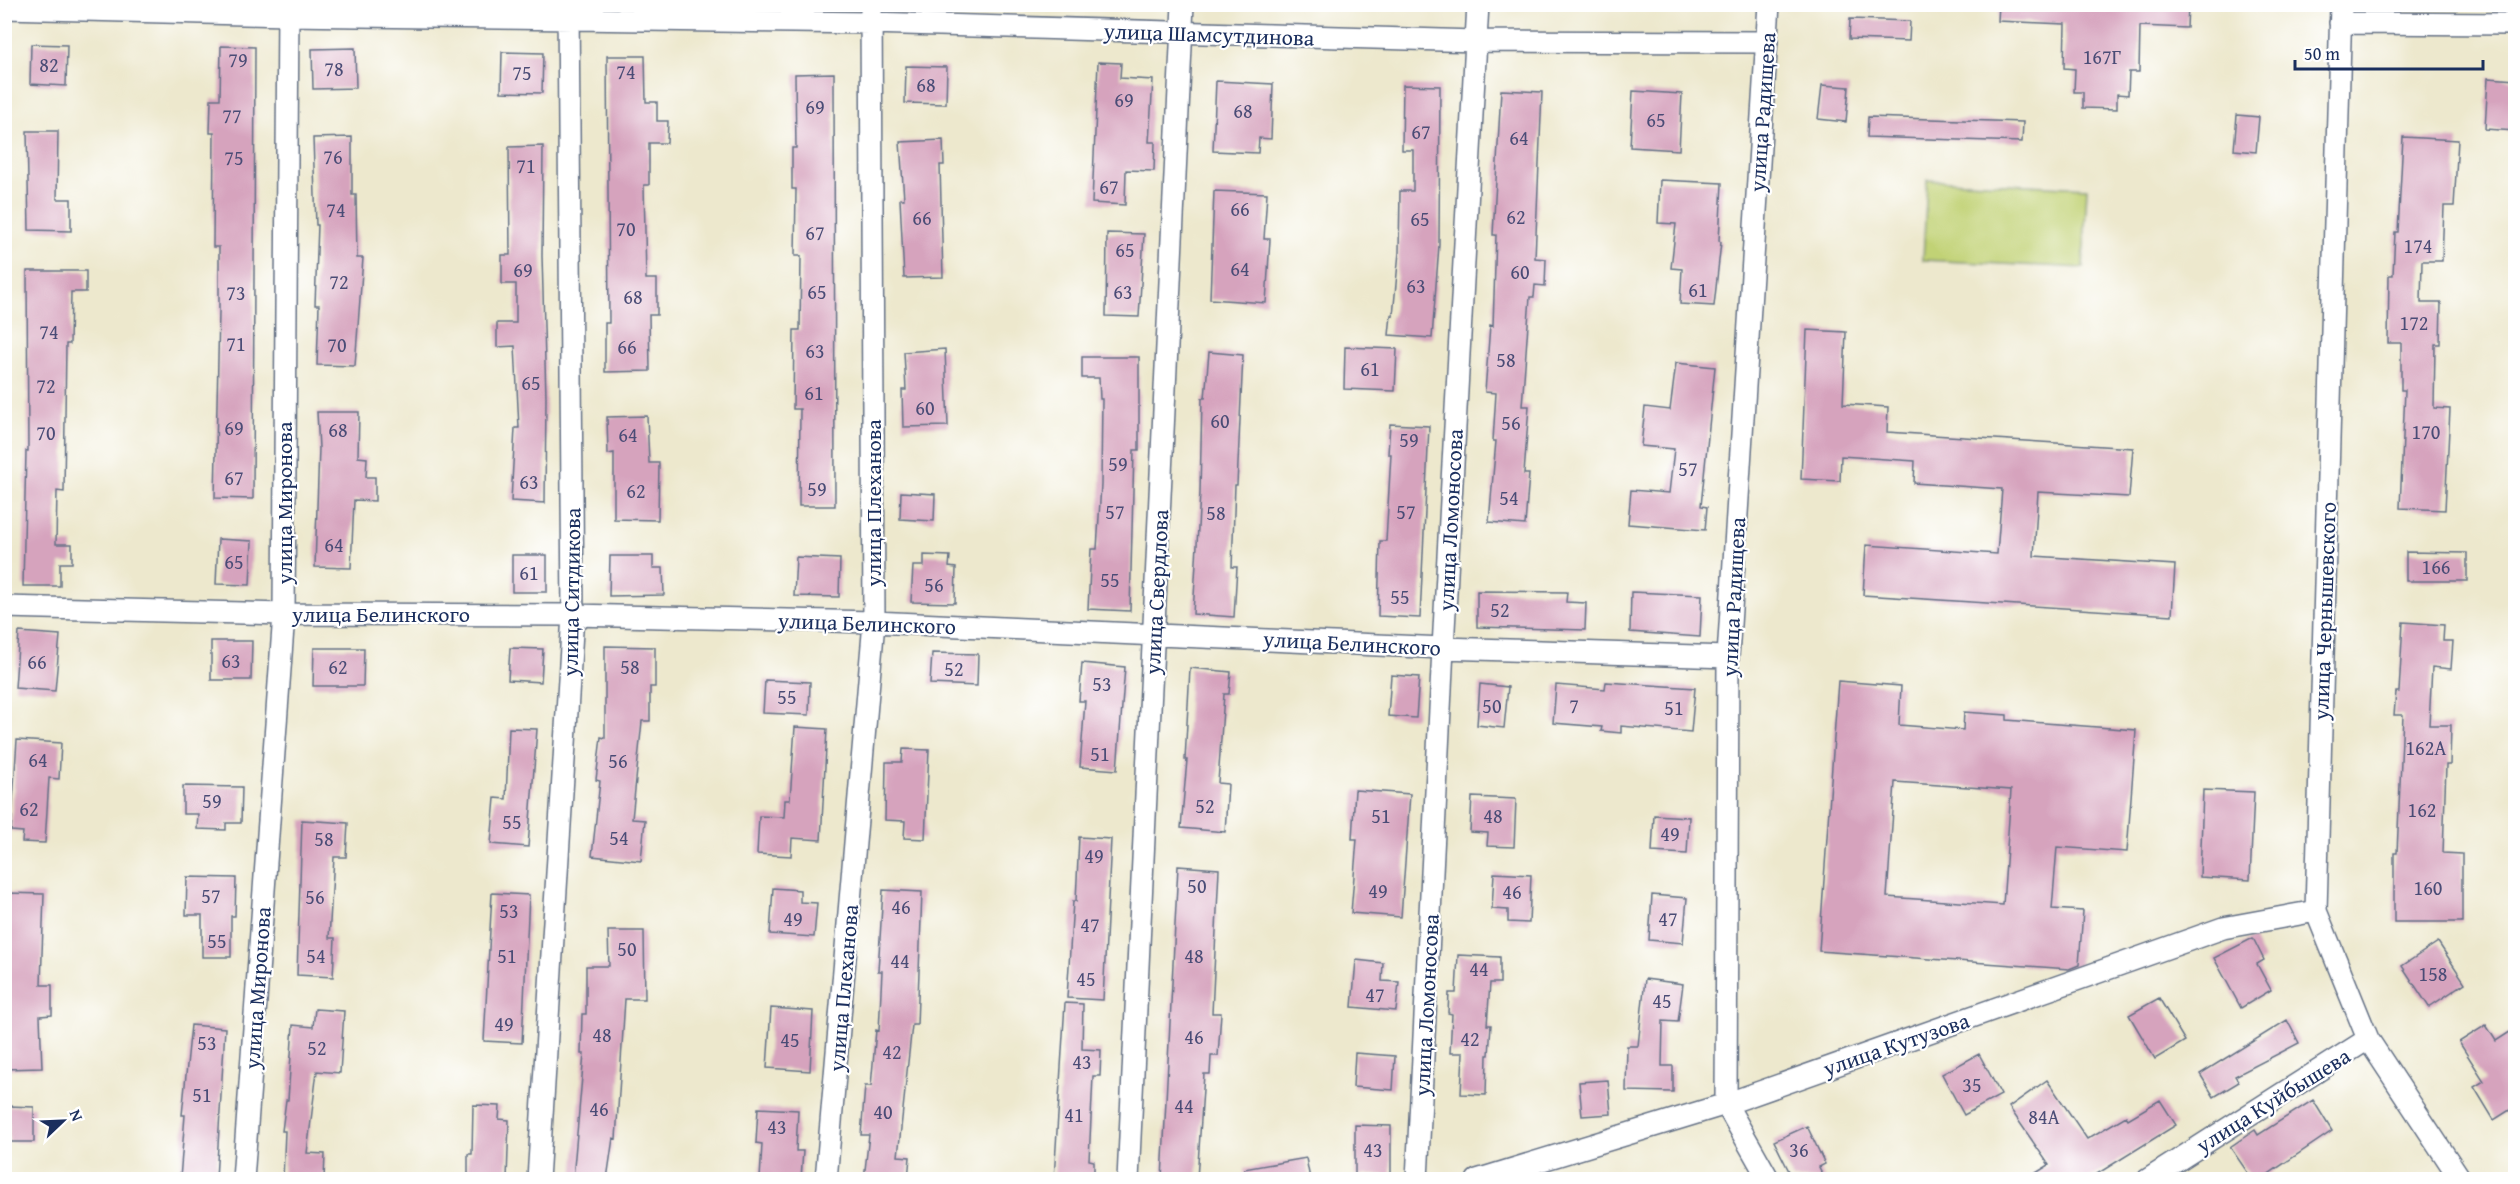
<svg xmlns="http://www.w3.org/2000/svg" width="2520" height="1184" viewBox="0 0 2520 1184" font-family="'Gentium Book Plus',serif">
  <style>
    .green { fill: #c1d275; stroke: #6e806a; stroke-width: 1.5 }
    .building { fill: #d6a3bd; fill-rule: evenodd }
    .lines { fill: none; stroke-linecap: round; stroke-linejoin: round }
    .minor-casing { stroke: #647085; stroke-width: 24 }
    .minor { stroke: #fff; stroke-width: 21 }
    .labels { text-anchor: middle; stroke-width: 4.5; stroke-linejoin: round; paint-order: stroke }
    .number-label { font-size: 20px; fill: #4a4c76 }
    .street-label { font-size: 22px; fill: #1b2f5e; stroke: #fff }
  </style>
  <rect width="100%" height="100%" fill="#fff"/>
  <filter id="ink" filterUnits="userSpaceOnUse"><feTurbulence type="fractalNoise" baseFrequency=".0167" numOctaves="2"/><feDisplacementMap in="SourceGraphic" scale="12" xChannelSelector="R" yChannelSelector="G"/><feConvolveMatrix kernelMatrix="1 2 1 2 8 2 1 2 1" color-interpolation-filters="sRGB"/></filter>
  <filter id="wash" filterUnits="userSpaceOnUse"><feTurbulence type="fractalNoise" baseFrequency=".008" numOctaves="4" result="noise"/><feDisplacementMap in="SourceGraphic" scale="24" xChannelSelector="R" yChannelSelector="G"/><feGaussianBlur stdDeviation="1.35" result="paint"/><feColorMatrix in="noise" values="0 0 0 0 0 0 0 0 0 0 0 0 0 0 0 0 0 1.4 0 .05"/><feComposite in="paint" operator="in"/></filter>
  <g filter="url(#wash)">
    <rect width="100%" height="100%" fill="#ede8cd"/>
    <path class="green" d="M 1927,180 L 2087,188 L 2083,268 L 1923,260 Z"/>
    <g id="blocks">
      <path class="building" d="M 1999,4 L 2188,4 L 2187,28 L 2140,26 L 2139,72 L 2129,72 L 2128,95 L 2117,94 L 2117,109 L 2083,108 L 2083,92 L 2074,92 L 2075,69 L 2064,68 L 2065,24 L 1998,21 Z
        M 1850,19 L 1910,21 L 1909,41 L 1849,39 Z
        M 31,44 L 67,45 L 66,86 L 30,84 Z
        M 221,46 L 255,47 L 253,499 L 215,498 L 219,312 L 219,247 L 213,247 L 214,133 L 210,133 L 211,99 L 220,99 Z
        M 355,48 L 356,88 L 313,89 L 312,49 Z
        M 502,52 L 543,53 L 542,93 L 501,92 Z
        M 607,56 L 645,56 L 646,102 L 657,102 L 657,121 L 668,121 L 667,143 L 649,143 L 649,185 L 644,185 L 646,279 L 657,279 L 657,315 L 649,315 L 650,371 L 605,372 L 605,323 L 609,323 Z
        M 1098,62 L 1121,63 L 1120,78 L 1153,80 L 1149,142 L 1155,142 L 1154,171 L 1126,170 L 1125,205 L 1092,203 Z
        M 906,66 L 947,67 L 946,104 L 905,103 Z
        M 834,73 L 835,506 L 799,506 L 800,409 L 793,409 L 794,330 L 800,330 L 801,256 L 795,256 L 796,189 L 792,189 L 792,148 L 796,148 L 795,74 Z
        M 2488,78 L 2516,80 L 2516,131 L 2485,129 Z
        M 1216,81 L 1273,84 L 1271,139 L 1259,138 L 1258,153 L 1213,151 Z
        M 1403,85 L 1440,86 L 1439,245 L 1432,338 L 1389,335 L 1391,315 L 1393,316 L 1399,252 L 1400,191 L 1413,191 L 1413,150 L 1402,150 Z
        M 1822,85 L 1849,87 L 1846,122 L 1818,119 Z
        M 1501,90 L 1542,92 L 1535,258 L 1546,259 L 1545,286 L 1535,285 L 1534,297 L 1530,297 L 1522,406 L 1529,406 L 1524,474 L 1529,474 L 1525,525 L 1489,522 L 1496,441 L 1493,441 L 1496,393 L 1485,392 L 1490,325 L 1493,326 L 1496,235 L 1493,235 Z
        M 1633,91 L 1682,94 L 1679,150 L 1630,147 Z
        M 2237,115 L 2259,117 L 2256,152 L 2234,150 Z
        M 1868,117 L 2023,122 L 2022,142 L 1867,137 Z
        M 27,131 L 58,131 L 57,199 L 71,199 L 71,231 L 29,230 Z
        M 352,137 L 352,195 L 356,195 L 357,258 L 363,258 L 355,366 L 317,365 L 319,305 L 315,305 L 318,225 L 316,225 L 313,138 Z
        M 2403,137 L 2458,140 L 2454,206 L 2444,206 L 2442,261 L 2422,261 L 2421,303 L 2441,303 L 2440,344 L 2435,344 L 2434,408 L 2450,409 L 2445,510 L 2400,508 L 2405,390 L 2401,390 L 2401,343 L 2388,343 L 2389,275 L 2393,275 L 2395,232 L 2398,232 Z
        M 943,140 L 944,165 L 940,165 L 943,277 L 904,278 L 900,199 L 904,199 L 900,142 Z
        M 543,146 L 542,256 L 546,397 L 545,503 L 511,501 L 515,428 L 519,428 L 515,346 L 497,347 L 497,323 L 516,323 L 516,284 L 502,284 L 502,255 L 510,255 L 509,147 Z
        M 1660,180 L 1722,183 L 1719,241 L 1721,242 L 1714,306 L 1680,304 L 1682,269 L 1671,268 L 1676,224 L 1658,223 Z
        M 1214,191 L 1267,193 L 1264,239 L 1270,239 L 1266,303 L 1210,299 Z
        M 1107,233 L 1144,234 L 1139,317 L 1106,316 Z
        M 27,271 L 86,271 L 86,292 L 71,292 L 70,344 L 66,344 L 64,492 L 57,491 L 56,544 L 72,544 L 72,563 L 60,563 L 60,586 L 23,586 L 26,451 L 28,451 Z
        M 1807,330 L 1846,332 L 1843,404 L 1888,407 L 1887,432 L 2133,448 L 2129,497 L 2038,492 L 2034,556 L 2175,565 L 2172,615 L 1863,595 L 1866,545 L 1997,554 L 2002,489 L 1914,483 L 1915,461 L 1841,456 L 1840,481 L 1801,479 Z
        M 1345,347 L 1397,349 L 1395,391 L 1344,389 Z
        M 945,349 L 948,426 L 903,427 L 902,390 L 906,390 L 904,352 Z
        M 1209,352 L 1243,355 L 1237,485 L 1235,485 L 1232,567 L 1237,567 L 1234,617 L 1193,614 L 1200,493 L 1202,398 L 1205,398 Z
        M 1082,357 L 1139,357 L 1139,450 L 1134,450 L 1130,611 L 1088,609 L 1091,549 L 1097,549 L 1101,485 L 1102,399 L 1100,399 L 1099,378 L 1082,378 Z
        M 1676,363 L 1715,367 L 1701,506 L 1707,507 L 1705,530 L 1628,524 L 1631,490 L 1669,493 L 1674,449 L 1641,446 L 1645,407 L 1670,410 Z
        M 317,412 L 359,412 L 358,457 L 367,458 L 366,477 L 375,477 L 375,501 L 354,500 L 351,568 L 315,567 L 319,448 Z
        M 647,416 L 649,463 L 659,463 L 658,520 L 614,519 L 614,453 L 608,454 L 607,417 Z
        M 1390,424 L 1429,426 L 1420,618 L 1378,616 L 1380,541 L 1386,541 L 1391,454 L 1388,454 Z
        M 901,492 L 935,494 L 934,521 L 900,519 Z
        M 218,539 L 252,541 L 250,585 L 216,584 Z
        M 2406,552 L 2467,553 L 2467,581 L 2406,581 Z
        M 512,555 L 547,555 L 547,592 L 512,592 Z
        M 924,555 L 950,556 L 949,567 L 956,568 L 955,603 L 911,602 L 913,566 L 924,566 Z
        M 610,556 L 653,556 L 653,568 L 663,568 L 664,595 L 609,596 Z
        M 796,557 L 840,559 L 839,597 L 794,596 Z
        M 1477,591 L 1567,592 L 1566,602 L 1586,603 L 1585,630 L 1477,627 Z
        M 1631,592 L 1702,595 L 1700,637 L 1630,632 Z
        M 2403,622 L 2444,625 L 2443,641 L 2453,641 L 2451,669 L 2432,667 L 2429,725 L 2451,725 L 2450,765 L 2446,765 L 2443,853 L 2462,854 L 2462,922 L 2394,922 L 2394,853 L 2397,853 L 2403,715 L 2394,715 L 2396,692 L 2399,692 Z
        M 19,632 L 60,635 L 55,691 L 15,688 Z
        M 211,641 L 252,641 L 251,680 L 211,680 Z
        M 605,646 L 655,647 L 655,687 L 650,687 L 650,721 L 642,721 L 632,819 L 645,820 L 641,861 L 592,856 L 600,781 L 596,780 L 601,737 L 605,738 Z
        M 314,648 L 364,648 L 363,686 L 313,686 Z
        M 510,648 L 543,649 L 541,682 L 508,680 Z
        M 932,653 L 978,654 L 977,686 L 930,684 Z
        M 1082,663 L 1125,667 L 1117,770 L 1080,767 L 1085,701 L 1079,701 Z
        M 1190,668 L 1231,672 L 1229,694 L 1224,694 L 1218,783 L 1228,784 L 1225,832 L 1181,828 L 1187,760 L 1185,760 Z
        M 1391,675 L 1419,677 L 1416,718 L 1388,716 Z
        M 765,680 L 810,682 L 809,715 L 763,713 Z
        M 1838,681 L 1901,686 L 1899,725 L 1963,730 L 1964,712 L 2007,715 L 2007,720 L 2136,730 L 2127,852 L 2057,847 L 2052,909 L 2083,911 L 2079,965 L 2069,969 L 1819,951 ZM 1895,782 L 2011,790 L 2003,905 L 1887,897 Z
        M 1606,682 L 1695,688 L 1691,732 L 1621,726 L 1621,733 L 1601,731 L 1602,727 L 1553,723 L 1556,685 L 1605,689 Z
        M 1480,684 L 1508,687 L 1504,728 L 1477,725 Z
        M 795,727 L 827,729 L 821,840 L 792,838 L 791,856 L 757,854 L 759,816 L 784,817 L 785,800 L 790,800 Z
        M 509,728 L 537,729 L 528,847 L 491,844 L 495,798 L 506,799 Z
        M 17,740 L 61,743 L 59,779 L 49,778 L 45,843 L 22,842 L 23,832 L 11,831 Z
        M 903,749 L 929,750 L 925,839 L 904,838 L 905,821 L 885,820 L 886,762 L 902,762 Z
        M 183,786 L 242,787 L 241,823 L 226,823 L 226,830 L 197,829 L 198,814 L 183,814 Z
        M 1355,790 L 1410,794 L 1401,917 L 1351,913 L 1357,839 L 1352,839 Z
        M 2203,790 L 2254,792 L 2250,880 L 2200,877 Z
        M 1472,797 L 1516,799 L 1514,847 L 1487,846 L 1488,833 L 1470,832 Z
        M 1654,815 L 1689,817 L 1687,854 L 1652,852 Z
        M 302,820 L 348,823 L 346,857 L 334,857 L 329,938 L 335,938 L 333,977 L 297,975 Z
        M 1079,837 L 1111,839 L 1103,1000 L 1067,998 L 1073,901 L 1076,901 Z
        M 1178,866 L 1219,869 L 1212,1013 L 1221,1013 L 1218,1056 L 1211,1056 L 1210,1074 L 1204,1074 L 1197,1179 L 1162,1179 Z
        M 1494,873 L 1531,875 L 1529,923 L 1508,922 L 1508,910 L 1492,909 Z
        M 187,877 L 236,878 L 235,916 L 231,916 L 231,957 L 202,957 L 202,915 L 186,915 Z
        M 773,888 L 800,890 L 800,902 L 817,903 L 814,937 L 770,934 Z
        M 883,890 L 922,892 L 917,1025 L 912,1025 L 898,1156 L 910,1157 L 908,1179 L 864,1179 L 869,1135 L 861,1135 L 865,1086 L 871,1086 L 876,1030 L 879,1031 L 882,971 L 878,971 Z
        M 6,893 L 44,894 L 41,985 L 52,985 L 52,1015 L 40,1016 L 42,1068 L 4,1069 Z
        M 492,893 L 529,895 L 522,1043 L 484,1041 Z
        M 1652,895 L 1687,898 L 1683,943 L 1649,940 Z
        M 608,931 L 644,931 L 645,999 L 625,999 L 616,1139 L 613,1138 L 607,1179 L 573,1179 L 584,1054 L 581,1054 L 582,1014 L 586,1014 L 586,966 L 609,966 Z
        M 2253,938 L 2264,960 L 2257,964 L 2271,990 L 2241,1008 L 2214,958 Z
        M 2438,942 L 2465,983 L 2429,1007 L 2402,966 Z
        M 1458,955 L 1500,957 L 1500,983 L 1490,983 L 1487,1025 L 1491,1025 L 1489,1055 L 1487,1055 L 1486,1095 L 1461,1094 L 1463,1053 L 1450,1053 L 1452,1014 L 1448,1013 L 1449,993 L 1456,993 Z
        M 1356,960 L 1383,963 L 1382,981 L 1399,982 L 1396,1011 L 1352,1007 Z
        M 1645,979 L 1683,984 L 1678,1022 L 1663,1021 L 1662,1066 L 1673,1066 L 1673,1092 L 1626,1091 L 1627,1046 L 1638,1046 Z
        M 2159,998 L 2185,1041 L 2155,1059 L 2129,1015 Z
        M 1065,1003 L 1083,1004 L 1082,1049 L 1101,1050 L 1100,1076 L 1093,1076 L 1089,1160 L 1094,1161 L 1094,1179 L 1054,1179 Z
        M 771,1008 L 813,1011 L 810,1071 L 767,1068 Z
        M 315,1009 L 344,1011 L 340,1073 L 317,1071 L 307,1153 L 325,1154 L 324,1179 L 283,1179 L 285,1131 L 282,1131 L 286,1100 L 288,1100 L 293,1025 L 313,1027 Z
        M 2287,1020 L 2299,1043 L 2235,1076 L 2239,1082 L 2214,1097 L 2200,1074 Z
        M 191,1025 L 225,1028 L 216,1179 L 180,1179 L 185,1115 L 182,1115 Z
        M 2486,1025 L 2496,1041 L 2516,1028 L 2516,1106 L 2494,1120 L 2474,1087 L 2484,1081 L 2459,1042 Z
        M 1355,1053 L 1395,1056 L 1393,1090 L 1353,1087 Z
        M 1979,1054 L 2001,1095 L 1964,1115 L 1942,1074 Z
        M 1608,1080 L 1611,1114 L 1582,1116 L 1579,1082 Z
        M 2047,1080 L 2087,1139 L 2126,1116 L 2128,1119 L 2160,1100 L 2176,1125 L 2089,1179 L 2026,1179 L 2049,1165 L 2009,1107 Z
        M 2313,1100 L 2332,1131 L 2261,1179 L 2252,1179 L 2230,1147 L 2255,1130 L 2258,1135 Z
        M 473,1105 L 500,1106 L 499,1119 L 509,1120 L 507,1179 L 468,1179 L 468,1154 L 472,1154 Z
        M 9,1106 L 34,1107 L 34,1142 L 9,1142 Z
        M 758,1108 L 798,1110 L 796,1151 L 803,1151 L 801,1179 L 760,1179 L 762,1144 L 756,1143 Z
        M 1355,1125 L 1391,1126 L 1391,1175 L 1355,1175 Z
        M 1807,1126 L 1825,1164 L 1819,1167 L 1825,1179 L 1793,1179 L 1774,1141 Z
        M 1306,1158 L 1310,1179 L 1245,1179 L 1244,1169 Z"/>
    </g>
  </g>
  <g filter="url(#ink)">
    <use href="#blocks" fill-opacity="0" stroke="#647085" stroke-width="1.5"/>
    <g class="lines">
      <defs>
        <path id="minor" d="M 2341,4 L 2316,911 L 2368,1039 L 2461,1180
          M 4,8 L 288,15 L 870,23 L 1476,41 L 1767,42
          M 2340,23 L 2516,24
          M 4,607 L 284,614 L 573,615 L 874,622 L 1443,648 L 1728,657
          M 243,1180 L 284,614 L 288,4
          M 538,1180 L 573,615 L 568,5
          M 826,1180 L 874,622 L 871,4
          M 1128,1180 L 1183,4
          M 1417,1180 L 1443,648 L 1478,4
          M 1477,1180 L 1726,1104 L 2223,928 L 2316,911
          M 1769,1180 L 1726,1104 L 1728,657 L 1769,4
          M 2147,1180 L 2368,1039"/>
      </defs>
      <use href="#minor" class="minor-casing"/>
      <use href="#minor" class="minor"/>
    </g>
  </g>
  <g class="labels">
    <g class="number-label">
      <text x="2102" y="64">167Г</text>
      <text x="238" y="67">79</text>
      <text x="49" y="72">82</text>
      <text x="334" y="76">78</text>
      <text x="626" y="79">74</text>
      <text x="522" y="80">75</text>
      <text x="926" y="92">68</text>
      <text x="1124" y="107">69</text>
      <text x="815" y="114">69</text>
      <text x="1243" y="118">68</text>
      <text x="232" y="123">77</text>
      <text x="1656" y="127">65</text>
      <text x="1421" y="139">67</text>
      <text x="1519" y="145">64</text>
      <text x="333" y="164">76</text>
      <text x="234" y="165">75</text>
      <text x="526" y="173">71</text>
      <text x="1109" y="194">67</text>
      <text x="1240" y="216">66</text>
      <text x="336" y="217">74</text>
      <text x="1516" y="224">62</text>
      <text x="922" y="225">66</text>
      <text x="1420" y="226">65</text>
      <text x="626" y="236">70</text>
      <text x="815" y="240">67</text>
      <text x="2418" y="253">174</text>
      <text x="1125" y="257">65</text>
      <text x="1240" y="276">64</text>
      <text x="523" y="277">69</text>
      <text x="1520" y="279">60</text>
      <text x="339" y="289">72</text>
      <text x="1416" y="293">63</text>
      <text x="1698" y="297">61</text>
      <text x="817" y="299">65</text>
      <text x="1123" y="299">63</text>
      <text x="236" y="300">73</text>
      <text x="633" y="304">68</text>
      <text x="2414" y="330">172</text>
      <text x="49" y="339">74</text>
      <text x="236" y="351">71</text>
      <text x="337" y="352">70</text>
      <text x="627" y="354">66</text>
      <text x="815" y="358">63</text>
      <text x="1506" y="367">58</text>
      <text x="1370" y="376">61</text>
      <text x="531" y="390">65</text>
      <text x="46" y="393">72</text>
      <text x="814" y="400">61</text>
      <text x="925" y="415">60</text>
      <text x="1220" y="428">60</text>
      <text x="1511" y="430">56</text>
      <text x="234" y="435">69</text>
      <text x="338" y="437">68</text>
      <text x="2426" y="439">170</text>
      <text x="46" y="440">70</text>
      <text x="628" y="442">64</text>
      <text x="1409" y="447">59</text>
      <text x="1118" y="471">59</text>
      <text x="1688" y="476">57</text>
      <text x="234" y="485">67</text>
      <text x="529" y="489">63</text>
      <text x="817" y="496">59</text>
      <text x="636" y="498">62</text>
      <text x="1509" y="505">54</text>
      <text x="1115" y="519">57</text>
      <text x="1406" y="519">57</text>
      <text x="1216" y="520">58</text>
      <text x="334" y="552">64</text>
      <text x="234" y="569">65</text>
      <text x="2436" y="574">166</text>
      <text x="529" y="580">61</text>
      <text x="1110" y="587">55</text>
      <text x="934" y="592">56</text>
      <text x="1400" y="604">55</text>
      <text x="1500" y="617">52</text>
      <text x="231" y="668">63</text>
      <text x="37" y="669">66</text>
      <text x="338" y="674">62</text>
      <text x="630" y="674">58</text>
      <text x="954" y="676">52</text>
      <text x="1102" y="691">53</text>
      <text x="787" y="704">55</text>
      <text x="1492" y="713">50</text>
      <text x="1574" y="713">7</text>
      <text x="1674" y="715">51</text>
      <text x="2426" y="755">162А</text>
      <text x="1100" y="761">51</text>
      <text x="38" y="767">64</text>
      <text x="618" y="768">56</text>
      <text x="212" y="808">59</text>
      <text x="1205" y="813">52</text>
      <text x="29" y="816">62</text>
      <text x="2422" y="817">162</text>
      <text x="1381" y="823">51</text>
      <text x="1493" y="823">48</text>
      <text x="512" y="829">55</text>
      <text x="1670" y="841">49</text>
      <text x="619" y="845">54</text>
      <text x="324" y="846">58</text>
      <text x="1094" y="863">49</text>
      <text x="1197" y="893">50</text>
      <text x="2428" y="895">160</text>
      <text x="1378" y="898">49</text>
      <text x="1512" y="899">46</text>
      <text x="211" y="903">57</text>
      <text x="315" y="904">56</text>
      <text x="901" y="914">46</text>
      <text x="509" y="918">53</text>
      <text x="793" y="926">49</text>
      <text x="1668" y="926">47</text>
      <text x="1090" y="932">47</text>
      <text x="217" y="948">55</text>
      <text x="627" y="956">50</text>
      <text x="316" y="963">54</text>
      <text x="507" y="963">51</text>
      <text x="1194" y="963">48</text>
      <text x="900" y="968">44</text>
      <text x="1479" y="976">44</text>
      <text x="2433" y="981">158</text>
      <text x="1086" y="986">45</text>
      <text x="1375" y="1002">47</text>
      <text x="1662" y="1008">45</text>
      <text x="504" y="1031">49</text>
      <text x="602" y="1042">48</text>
      <text x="1194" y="1044">46</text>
      <text x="1470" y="1046">42</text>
      <text x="790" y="1047">45</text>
      <text x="207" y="1050">53</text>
      <text x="317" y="1055">52</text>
      <text x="892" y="1059">42</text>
      <text x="1082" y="1069">43</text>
      <text x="1972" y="1092">35</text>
      <text x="202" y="1102">51</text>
      <text x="1184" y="1113">44</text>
      <text x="599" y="1116">46</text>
      <text x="883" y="1119">40</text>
      <text x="1074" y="1122">41</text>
      <text x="2044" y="1124">84А</text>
      <text x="777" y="1134">43</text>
      <text x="1373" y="1157">43</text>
      <text x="1799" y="1157">36</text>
    </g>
    <g class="street-label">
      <text transform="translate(1209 34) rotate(2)" y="8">улица Шамсутдинова</text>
      <text transform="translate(1762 112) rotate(-86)" y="8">улица Радищева</text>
      <text transform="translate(284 503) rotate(-90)" y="8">улица Миронова</text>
      <text transform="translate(873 503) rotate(-90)" y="8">улица Плеханова</text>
      <text transform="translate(1450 520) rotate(-87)" y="8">улица Ломоносова</text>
      <text transform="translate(571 592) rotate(-89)" y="8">улица Ситдикова</text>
      <text transform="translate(1156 592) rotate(-87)" y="8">улица Свердлова</text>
      <text transform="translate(1733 597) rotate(-87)" y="8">улица Радищева</text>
      <text transform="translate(2324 611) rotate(-88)" y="8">улица Чернышевского</text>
      <text x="381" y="622">улица Белинского</text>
      <text transform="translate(867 623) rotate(2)" y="8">улица Белинского</text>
      <text transform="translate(1352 643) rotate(3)" y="8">улица Белинского</text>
      <text transform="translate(257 988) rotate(-86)" y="8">улица Миронова</text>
      <text transform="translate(843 988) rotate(-85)" y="8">улица Плеханова</text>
      <text transform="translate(1426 1005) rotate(-87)" y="8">улица Ломоносова</text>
      <text transform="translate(1896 1044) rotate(-19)" y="8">улица Кутузова</text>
      <text transform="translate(2273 1100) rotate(-32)" y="8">улица Куйбышева</text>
    </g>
  </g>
  <rect width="2520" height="1184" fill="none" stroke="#fff" stroke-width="24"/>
  <g transform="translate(63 1121) rotate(67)" stroke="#ffffff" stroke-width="4.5" paint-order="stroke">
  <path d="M0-4.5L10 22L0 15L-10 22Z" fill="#1b2f5e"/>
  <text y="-9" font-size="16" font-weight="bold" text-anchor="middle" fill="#1b2f5e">N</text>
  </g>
  <path d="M2295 60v9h188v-9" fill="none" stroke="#1b2f5e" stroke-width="3"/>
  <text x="2304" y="60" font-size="18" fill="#1b2f5e" stroke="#ffffff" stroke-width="4.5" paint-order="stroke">50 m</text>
</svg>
